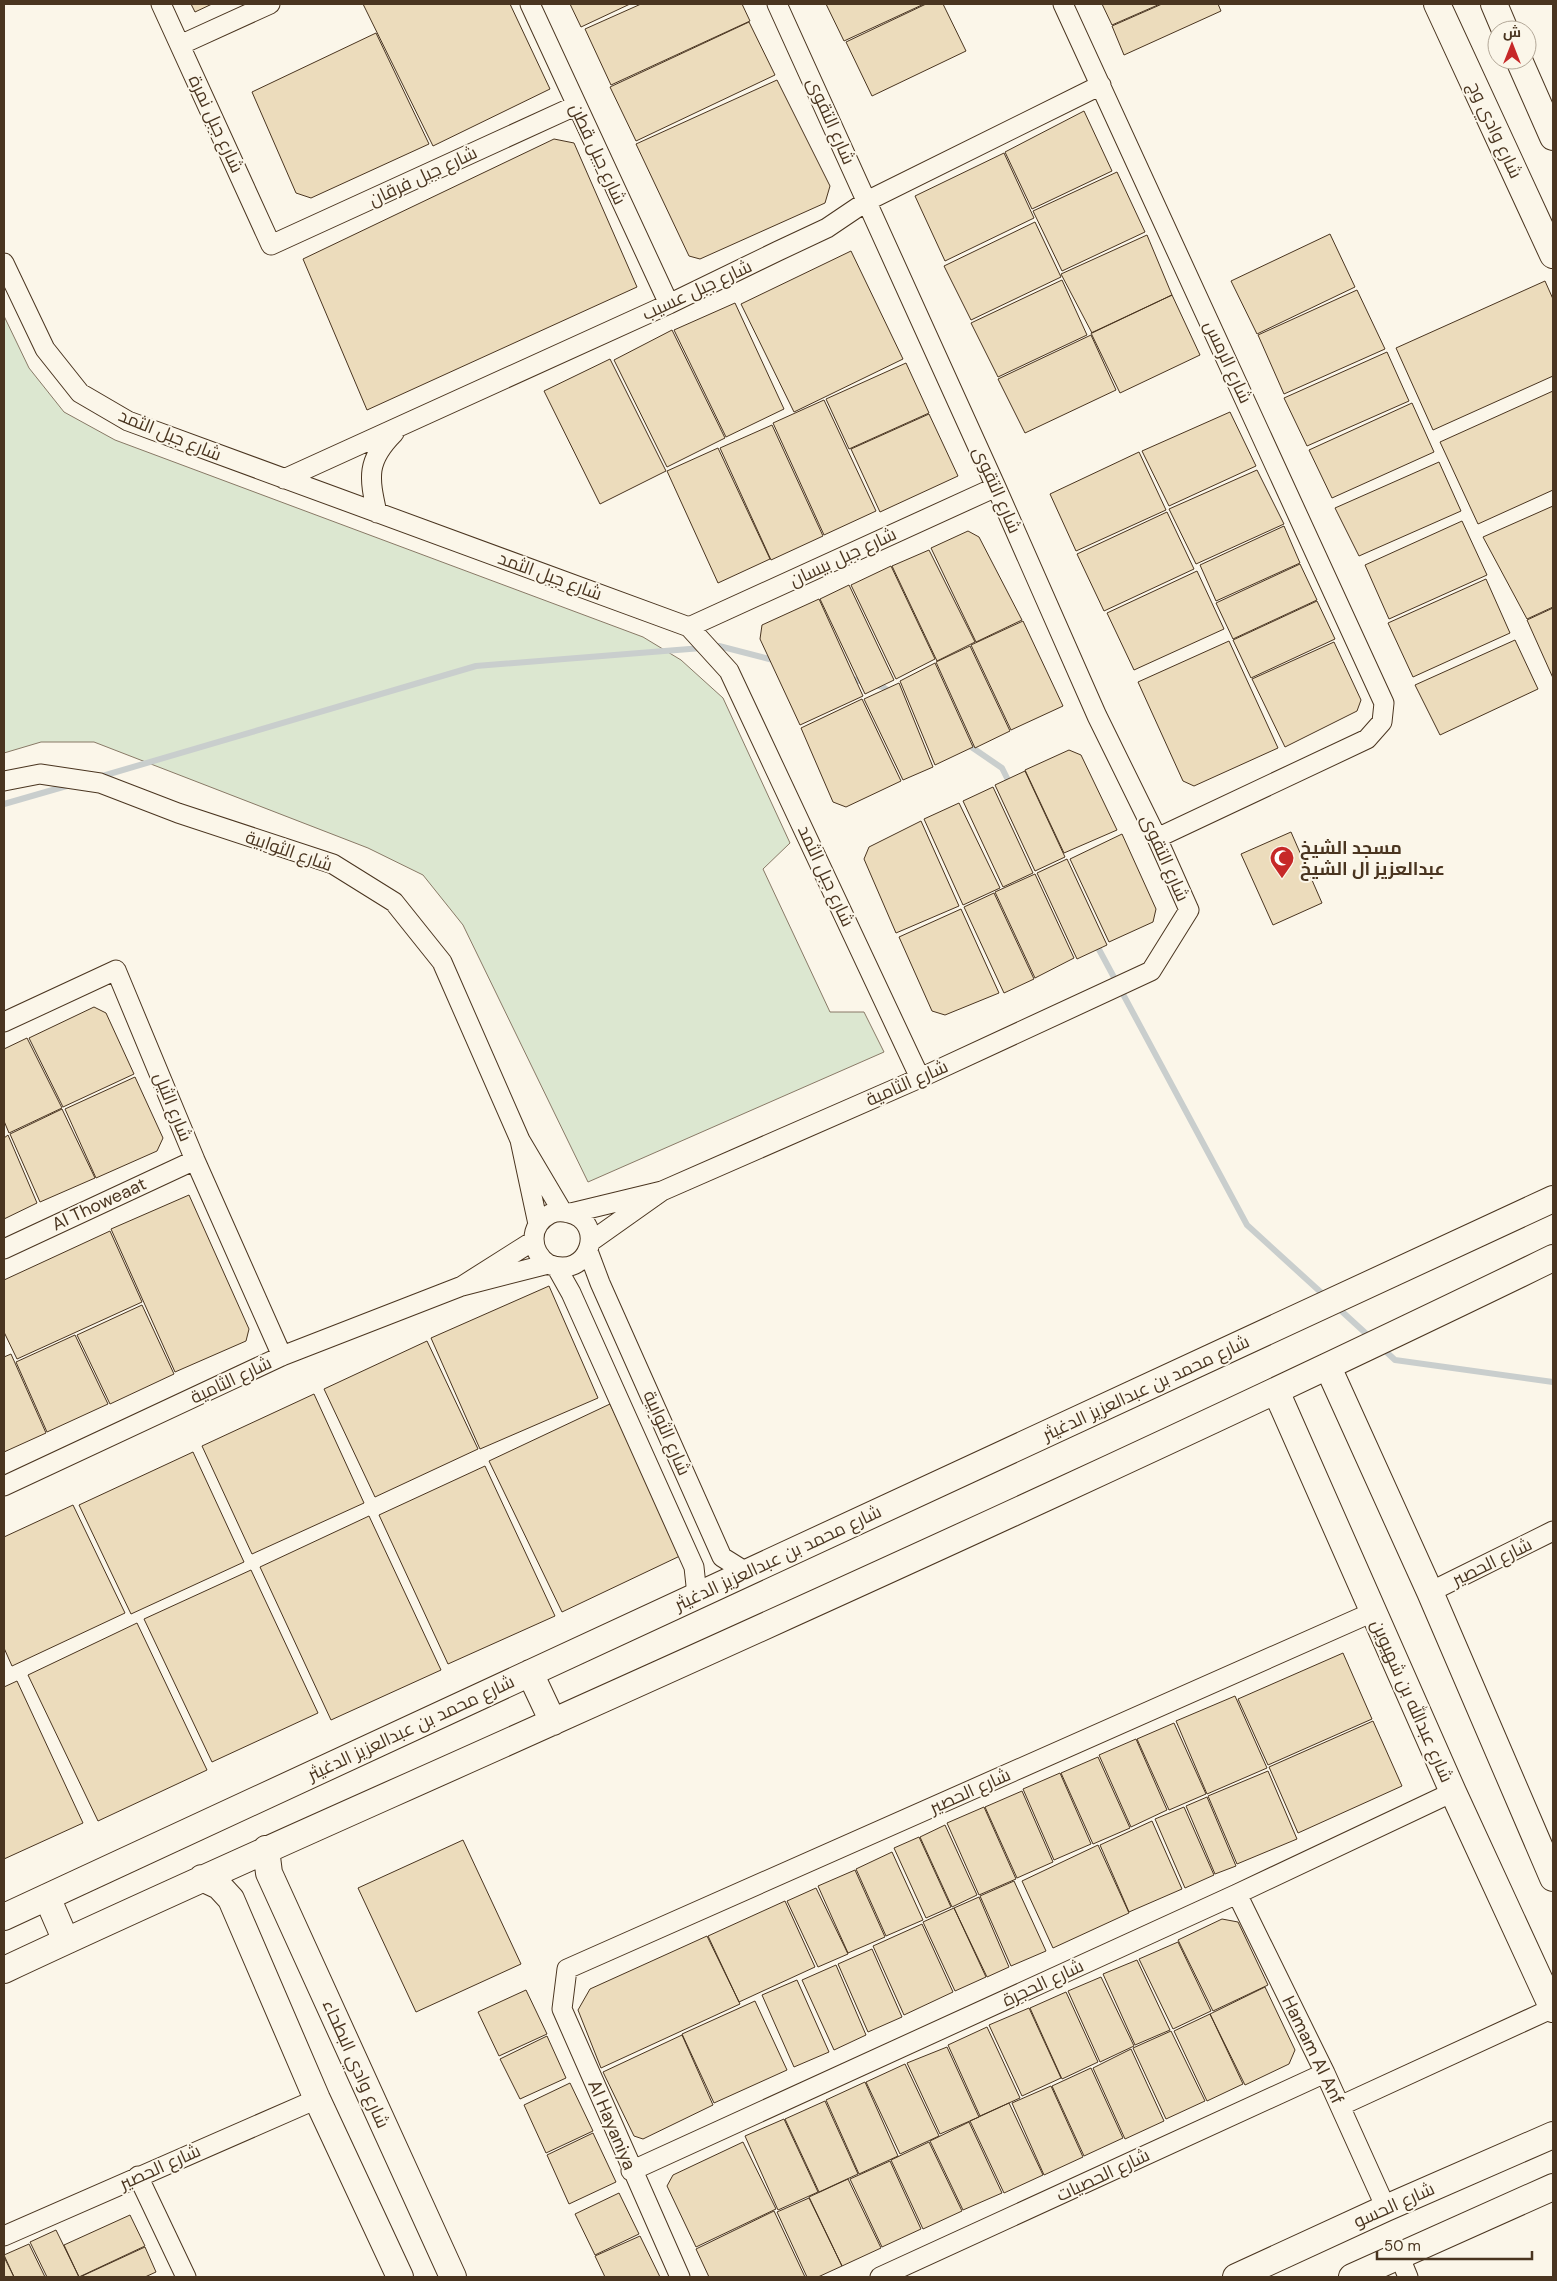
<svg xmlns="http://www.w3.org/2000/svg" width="1557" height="2281" viewBox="0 0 1557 2281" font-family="'DM Sans',Cairo,sans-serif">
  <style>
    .green { fill: #dce7d0; stroke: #887966 }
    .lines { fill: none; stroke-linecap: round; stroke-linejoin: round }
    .stream { stroke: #c9cecd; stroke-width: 6 }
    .building { fill: #ecdcbc; stroke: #4a3520 }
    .street-casing { stroke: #4a3520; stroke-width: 21 }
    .secondary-casing { stroke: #4a3520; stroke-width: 28 }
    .street { stroke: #fbf6e9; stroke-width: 19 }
    .secondary { stroke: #fbf6e9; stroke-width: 26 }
    .labels { text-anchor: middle; stroke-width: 4; stroke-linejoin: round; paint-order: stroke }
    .street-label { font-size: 18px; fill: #4a3520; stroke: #fbf6e9 }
    .poi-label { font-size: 18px; font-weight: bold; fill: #4a3520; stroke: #fbf6e9; text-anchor: start }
  </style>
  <rect width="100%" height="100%" fill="#fbf6e9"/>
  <path class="green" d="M 4,316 L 29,368 L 64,412 L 115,440 L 643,637 L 681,660 L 723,698 L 790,843 L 763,869 L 830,1012 L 864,1012 L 884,1052 L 588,1182 L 463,925 L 423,875 L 368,848 L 94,742 L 41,742 L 4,753 Z"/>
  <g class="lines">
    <path class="stream" d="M 712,647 L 719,646 L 777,661
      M 848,678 L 883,687 L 892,693
      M 967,744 L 1002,768 L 1011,786
      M 99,777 L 476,666 L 702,648
      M 4,804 L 70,785
      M 1095,942 L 1247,1225 L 1326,1297
      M 1337,1307 L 1372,1339
      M 1381,1347 L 1395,1360 L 1553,1382"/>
  </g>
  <path class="building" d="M 191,4 L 212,4 L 195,12 Z
    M 363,4 L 510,4 L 550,89 L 433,146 Z
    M 570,4 L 630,4 L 581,27 Z
    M 641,4 L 742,4 L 750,21 L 611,85 L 585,29 Z
    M 826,4 L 924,4 L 844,41 Z
    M 926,4 L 943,4 L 966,51 L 872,96 L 846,42 Z
    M 1102,4 L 1160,4 L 1112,25 Z
    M 1162,4 L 1218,4 L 1221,11 L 1124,55 L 1112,26 Z
    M 749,22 L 775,75 L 636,141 L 610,87 Z
    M 376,33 L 429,144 L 311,198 L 296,193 L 252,92 Z
    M 777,80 L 830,186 L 825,203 L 700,259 L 689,256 L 636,144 Z
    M 1084,111 L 1112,171 L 1032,209 L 1005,152 Z
    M 554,139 L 574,143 L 637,287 L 367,410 L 303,259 Z
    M 1004,153 L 1034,218 L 945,261 L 915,196 Z
    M 1117,172 L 1145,232 L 1062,271 L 1033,211 Z
    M 1035,222 L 1061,277 L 971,320 L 944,266 Z
    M 1330,234 L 1355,287 L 1257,334 L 1231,281 Z
    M 1147,235 L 1172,295 L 1092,333 L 1061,274 Z
    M 851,251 L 903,359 L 794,412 L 741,304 Z
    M 1062,280 L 1087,335 L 998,377 L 971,323 Z
    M 1545,281 L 1553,299 L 1553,376 L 1433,430 L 1396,348 Z
    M 1357,290 L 1385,349 L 1284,394 L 1258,335 Z
    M 1172,295 L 1200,355 L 1120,393 L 1091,333 Z
    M 735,303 L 784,409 L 726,437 L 674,330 Z
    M 672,330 L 725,438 L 667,467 L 614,360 Z
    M 1091,335 L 1116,390 L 1025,433 L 998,379 Z
    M 1387,352 L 1409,401 L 1307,446 L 1284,398 Z
    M 610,359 L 666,471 L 600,504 L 544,391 Z
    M 906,363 L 929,413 L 849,449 L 826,399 Z
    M 1553,391 L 1553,490 L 1478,524 L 1440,442 Z
    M 824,400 L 876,511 L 824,535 L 773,423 Z
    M 1412,403 L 1434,452 L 1332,498 L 1309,450 Z
    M 1230,412 L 1256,466 L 1169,506 L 1142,451 Z
    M 929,414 L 958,476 L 880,512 L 851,449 Z
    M 772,425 L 823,536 L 771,560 L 720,448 Z
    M 718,448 L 770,559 L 718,583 L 667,471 Z
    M 1139,452 L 1166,510 L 1076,551 L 1050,494 Z
    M 1439,462 L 1461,511 L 1359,556 L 1335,508 Z
    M 1257,470 L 1284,524 L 1196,564 L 1169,509 Z
    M 1553,506 L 1553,607 L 1527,619 L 1483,537 Z
    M 1167,512 L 1194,569 L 1104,611 L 1077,554 Z
    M 1462,521 L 1487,575 L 1389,619 L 1365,565 Z
    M 1284,526 L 1300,563 L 1216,601 L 1200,565 Z
    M 968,531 L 979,537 L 1022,620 L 976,642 L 931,548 Z
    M 929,550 L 975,642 L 937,661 L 892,566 Z
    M 1300,564 L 1317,600 L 1233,639 L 1216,603 Z
    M 891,566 L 935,659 L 896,679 L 851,585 Z
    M 1197,571 L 1224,629 L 1134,670 L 1107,613 Z
    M 1486,579 L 1510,633 L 1413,677 L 1388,623 Z
    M 849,585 L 894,680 L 865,694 L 820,599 Z
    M 819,599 L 863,696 L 800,725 L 760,639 L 762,625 Z
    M 1317,601 L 1335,639 L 1251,678 L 1233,640 Z
    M 1553,608 L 1553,678 L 1527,620 Z
    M 1023,621 L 1063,706 L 1011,730 L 971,645 Z
    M 1515,640 L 1538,689 L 1440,735 L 1415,685 Z
    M 1229,641 L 1278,748 L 1194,786 L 1183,781 L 1138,682 Z
    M 1334,642 L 1361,700 L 1357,711 L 1285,747 L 1252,679 Z
    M 970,646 L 1010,731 L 975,748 L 936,662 Z
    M 935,663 L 973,747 L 935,765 L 900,681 Z
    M 899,683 L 933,767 L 903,780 L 864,699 Z
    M 862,699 L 901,781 L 846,807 L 833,802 L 801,728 Z
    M 1069,750 L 1081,755 L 1117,830 L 1064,853 L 1025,770 Z
    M 1025,771 L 1065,857 L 1035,871 L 995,785 Z
    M 993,787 L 1033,873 L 1003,887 L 963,801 Z
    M 959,803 L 1000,888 L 963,905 L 924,819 Z
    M 921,821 L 959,906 L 896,933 L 864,859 L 869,847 Z
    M 1291,832 L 1322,903 L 1273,925 L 1241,854 Z
    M 1122,834 L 1156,909 L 1153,922 L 1109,942 L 1070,859 Z
    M 1067,859 L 1107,945 L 1077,959 L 1037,873 Z
    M 1035,874 L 1074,958 L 1035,978 L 995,892 Z
    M 994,893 L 1034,979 L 1004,993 L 964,907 Z
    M 961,909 L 999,993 L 945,1015 L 932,1011 L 899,937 Z
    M 94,1007 L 106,1013 L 134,1074 L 63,1107 L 29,1038 Z
    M 27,1038 L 62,1108 L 9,1133 L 4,1121 L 4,1049 Z
    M 135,1077 L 163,1138 L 157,1151 L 96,1178 L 65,1109 Z
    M 62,1109 L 95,1178 L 40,1202 L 10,1134 Z
    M 8,1135 L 37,1203 L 4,1219 L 4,1138 Z
    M 189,1195 L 249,1329 L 246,1341 L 175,1372 L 111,1229 Z
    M 110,1231 L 142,1302 L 17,1359 L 4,1332 L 4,1280 Z
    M 549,1286 L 598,1398 L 480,1449 L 431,1338 Z
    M 142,1305 L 174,1374 L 110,1404 L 77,1335 Z
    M 75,1335 L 108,1404 L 47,1432 L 16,1362 Z
    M 427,1341 L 478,1449 L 375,1497 L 324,1389 Z
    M 11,1354 L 46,1433 L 4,1452 L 4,1357 Z
    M 314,1394 L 364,1503 L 252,1554 L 202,1446 Z
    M 610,1404 L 682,1555 L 562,1612 L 489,1461 Z
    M 193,1452 L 244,1562 L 131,1614 L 79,1505 Z
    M 485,1466 L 555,1616 L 448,1664 L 379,1515 Z
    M 73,1505 L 125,1613 L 12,1666 L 4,1648 L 4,1537 Z
    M 369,1516 L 441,1670 L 331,1720 L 260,1567 Z
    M 251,1570 L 318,1713 L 212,1762 L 144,1619 Z
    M 137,1623 L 207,1770 L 98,1821 L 28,1675 Z
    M 1343,1653 L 1372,1719 L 1268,1765 L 1238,1699 Z
    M 17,1681 L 83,1823 L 4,1859 L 4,1687 Z
    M 1235,1696 L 1267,1768 L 1207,1794 L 1176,1721 Z
    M 1373,1721 L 1402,1786 L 1298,1833 L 1269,1767 Z
    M 1174,1723 L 1206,1794 L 1169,1810 L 1137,1739 Z
    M 1136,1739 L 1167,1810 L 1131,1827 L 1099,1755 Z
    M 1098,1757 L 1130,1828 L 1093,1844 L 1061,1773 Z
    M 1268,1771 L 1297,1839 L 1237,1864 L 1208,1796 Z
    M 1060,1773 L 1091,1844 L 1054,1860 L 1023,1789 Z
    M 1022,1791 L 1053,1862 L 1017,1878 L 985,1807 Z
    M 1207,1797 L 1236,1866 L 1215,1874 L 1186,1806 Z
    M 984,1807 L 1016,1879 L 979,1895 L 947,1823 Z
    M 1184,1807 L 1214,1875 L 1185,1888 L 1155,1819 Z
    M 1152,1821 L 1182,1889 L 1129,1912 L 1100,1845 Z
    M 945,1825 L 977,1895 L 952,1907 L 920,1837 Z
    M 919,1837 L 951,1907 L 926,1918 L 894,1848 Z
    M 463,1840 L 521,1964 L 416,2012 L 358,1888 Z
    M 1098,1845 L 1129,1913 L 1053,1948 L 1022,1881 Z
    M 892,1852 L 923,1920 L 886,1936 L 856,1869 Z
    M 855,1870 L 885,1937 L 848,1953 L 818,1886 Z
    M 1014,1881 L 1046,1951 L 1011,1966 L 980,1896 Z
    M 816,1888 L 848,1954 L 818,1967 L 787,1901 Z
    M 979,1897 L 1009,1967 L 987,1977 L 954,1908 Z
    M 785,1901 L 815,1967 L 739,2002 L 708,1936 Z
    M 954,1908 L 986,1977 L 955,1991 L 923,1922 Z
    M 1222,1919 L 1238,1922 L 1268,1985 L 1213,2011 L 1178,1940 Z
    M 922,1924 L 953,1992 L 904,2015 L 873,1946 Z
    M 707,1936 L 740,2004 L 601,2068 L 578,2010 L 590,1989 Z
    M 1178,1942 L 1211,2011 L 1173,2029 L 1139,1959 Z
    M 872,1949 L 902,2017 L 868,2032 L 838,1964 Z
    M 1137,1960 L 1170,2030 L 1135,2045 L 1103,1974 Z
    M 836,1965 L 866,2035 L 834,2050 L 802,1980 Z
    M 1101,1977 L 1134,2046 L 1100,2062 L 1068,1991 Z
    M 797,1980 L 829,2052 L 794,2067 L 762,1995 Z
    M 1265,1987 L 1295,2050 L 1289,2064 L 1245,2085 L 1210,2014 Z
    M 526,1990 L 547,2034 L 499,2056 L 478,2012 Z
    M 1066,1992 L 1098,2062 L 1062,2079 L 1030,2008 Z
    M 755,2001 L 787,2070 L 714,2103 L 682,2034 Z
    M 1029,2008 L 1061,2078 L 1022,2096 L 989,2025 Z
    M 1210,2014 L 1243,2084 L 1207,2101 L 1174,2031 Z
    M 987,2027 L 1020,2098 L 980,2116 L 948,2045 Z
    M 1171,2031 L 1205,2101 L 1166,2119 L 1133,2048 Z
    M 682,2035 L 713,2105 L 643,2139 L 634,2136 L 603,2072 Z
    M 547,2036 L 566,2078 L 520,2099 L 500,2059 Z
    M 947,2047 L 979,2117 L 940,2134 L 907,2063 Z
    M 1131,2049 L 1164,2121 L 1125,2139 L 1093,2068 Z
    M 905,2064 L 939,2136 L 900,2154 L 866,2082 Z
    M 1091,2068 L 1123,2138 L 1084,2156 L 1052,2086 Z
    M 865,2082 L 898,2156 L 859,2174 L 826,2100 Z
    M 570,2083 L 593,2131 L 546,2153 L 524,2105 Z
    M 1051,2086 L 1083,2157 L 1044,2175 L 1012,2103 Z
    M 825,2101 L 858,2174 L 819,2192 L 785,2119 Z
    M 1009,2103 L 1043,2175 L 1004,2193 L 970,2121 Z
    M 784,2119 L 818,2192 L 778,2210 L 745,2136 Z
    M 969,2122 L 1002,2193 L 963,2210 L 930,2141 Z
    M 593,2133 L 616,2182 L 569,2204 L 547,2155 Z
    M 743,2142 L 776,2209 L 696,2247 L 667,2186 L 673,2175 Z
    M 929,2142 L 962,2211 L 923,2229 L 891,2160 Z
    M 890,2161 L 921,2229 L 882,2247 L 850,2179 Z
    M 848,2179 L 881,2248 L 842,2266 L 809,2197 Z
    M 619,2193 L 639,2234 L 595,2255 L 575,2214 Z
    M 809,2198 L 842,2266 L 818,2277 L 807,2277 L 777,2212 Z
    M 774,2211 L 805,2277 L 709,2277 L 696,2249 Z
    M 130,2215 L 145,2246 L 79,2277 L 64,2245 Z
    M 56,2230 L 79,2277 L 47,2277 L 30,2242 Z
    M 640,2236 L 660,2277 L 605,2277 L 595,2256 Z
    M 29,2244 L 45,2277 L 14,2277 L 4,2255 Z
    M 145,2247 L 156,2272 L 145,2277 L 80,2277 Z
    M 4,2257 L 14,2277 L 4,2277 Z"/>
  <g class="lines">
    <defs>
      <path id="street" d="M 161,4 L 271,245 L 575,106
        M 530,4 L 669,304
        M 1063,4 L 1384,703 L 1382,722 L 1367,739 L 1157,838
        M 180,45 L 270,4
        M 4,263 L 45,349 L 80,393 L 128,421 L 689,627 L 729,671 L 920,1078
        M 284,479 L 669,304 L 778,251 L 827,228 L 867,201 L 1101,85
        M 377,513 C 369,477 366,461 394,433
        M 689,627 L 996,487
        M 4,781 L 40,774 L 100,783 L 178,813 L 333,864 L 394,902 L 442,962 L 520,1140
        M 4,1022 L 116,970 L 195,1160 L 282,1356
        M 662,1191 L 920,1078 L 1151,971 L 1189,910 L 1157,838 L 1097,716 L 996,487 L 777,4
        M 571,1213 L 662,1191 L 590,1242
        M 538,1224 L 520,1140 L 562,1211
        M 533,1241 L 462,1286 L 548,1264 C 590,1281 607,1222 569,1213 C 562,1211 556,1211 550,1214 C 528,1226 530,1251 548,1264
        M 4,1249 L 195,1160
        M 588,1251 L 600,1283 L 722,1557 L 746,1572
        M 557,1268 L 571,1293 L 694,1567 L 697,1595
        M 4,1486 L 282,1356 L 462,1286
        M 1430,1592 L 1553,1531
        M 1237,1894 L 1325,2073 L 1386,2208
        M 1340,2106 L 1553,2008
        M 631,2171 L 1237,1894 L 1453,1792
        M 138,2176 L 186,2277
        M 4,2236 L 317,2099
        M 1399,2255 L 1408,2277
        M 680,2277 L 562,2009 L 567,1969 L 1373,1612
        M 880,2277 L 1325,2073"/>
      <path id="secondary" d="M 1437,4 L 1553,255
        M 1494,4 L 1505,30
        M 1519,60 L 1553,137
        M 1328,1367 L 1430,1592 L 1553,1878
        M 1276,1391 L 1453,1792 L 1553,2009
        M 530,1673 L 553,1722
        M 266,1849 L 269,1873 L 453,2277
        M 202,1878 L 219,1886 L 231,1899 L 317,2099 L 400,2277
        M 47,1897 L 66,1941
        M 4,1917 L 1553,1199
        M 4,1970 C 185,1885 368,1805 550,1723 C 886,1572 1222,1419 1553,1258
        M 1236,2277 L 1386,2208 L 1553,2135
        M 1352,2277 L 1553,2187"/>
    </defs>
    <use href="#street" class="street-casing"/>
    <use href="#secondary" class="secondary-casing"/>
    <use href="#street" class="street"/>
    <use href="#secondary" class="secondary"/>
  </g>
  <defs>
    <symbol id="mosque-pin" viewBox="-11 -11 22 30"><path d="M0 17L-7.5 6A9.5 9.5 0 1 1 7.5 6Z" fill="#c62828" stroke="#fbf6e9"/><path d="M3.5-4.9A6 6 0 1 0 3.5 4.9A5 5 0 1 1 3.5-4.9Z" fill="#fff"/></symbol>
  </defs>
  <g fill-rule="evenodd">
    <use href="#mosque-pin" x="1268" y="844" width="28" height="38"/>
  </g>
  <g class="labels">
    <g class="street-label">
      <text transform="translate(831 121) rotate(66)" y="6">شارع التقوى</text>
      <text transform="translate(216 124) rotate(65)" y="6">شارع جبل نمرة</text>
      <text transform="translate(1495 130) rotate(65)" y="6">شارع وادي وج</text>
      <text transform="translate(598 154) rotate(65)" y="6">شارع جبل قطن</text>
      <text transform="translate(423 176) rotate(-25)" y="6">شارع جبل فرقان</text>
      <text transform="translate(697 290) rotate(-25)" y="6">شارع جبل عسيب</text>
      <text transform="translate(1228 362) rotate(65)" y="6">شارع الرمس</text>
      <text transform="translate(170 435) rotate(22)" y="6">شارع جبل الثمد</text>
      <text transform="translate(997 490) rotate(66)" y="6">شارع التقوى</text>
      <text transform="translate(843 557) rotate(-25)" y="6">شارع جبل بيسان</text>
      <text transform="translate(550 576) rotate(20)" y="6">شارع جبل الثمد</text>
      <text transform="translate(289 851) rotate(19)" y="6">شارع الثوابية</text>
      <text transform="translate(1165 858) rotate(66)" y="6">شارع التقوى</text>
      <text transform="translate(826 876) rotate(65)" y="6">شارع جبل الثمد</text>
      <text transform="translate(907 1083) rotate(-24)" y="6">شارع الثامية</text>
      <text transform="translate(173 1107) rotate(68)" y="6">شارع الثيل</text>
      <text transform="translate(99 1204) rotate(-25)" y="6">Al Thoweaat</text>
      <text transform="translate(231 1380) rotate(-25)" y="6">شارع الثامية</text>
      <text transform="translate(1146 1388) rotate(-25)" y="6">شارع محمد بن عبدالعزيز الدغيثر</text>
      <text transform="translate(667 1433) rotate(66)" y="6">شارع الثوابية</text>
      <text transform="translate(778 1558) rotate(-25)" y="6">شارع محمد بن عبدالعزيز الدغيثر</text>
      <text transform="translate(1492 1562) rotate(-26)" y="6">شارع الحصير</text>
      <text transform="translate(1412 1701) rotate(66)" y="6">شارع عبدالله بن شهيوين</text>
      <text transform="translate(411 1728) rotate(-25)" y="6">شارع محمد بن عبدالعزيز الدغيثر</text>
      <text transform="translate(970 1791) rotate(-24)" y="6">شارع الحصير</text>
      <text transform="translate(1043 1983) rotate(-25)" y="6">شارع الحجرة</text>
      <text transform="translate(1313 2050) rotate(64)" y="6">Hamam Al Anf</text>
      <text transform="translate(356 2064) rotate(66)" y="6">شارع وادي البطحاء</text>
      <text transform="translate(612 2125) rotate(67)" y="6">Al Hayaniya</text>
      <text transform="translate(160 2167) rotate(-24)" y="6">شارع الحصير</text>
      <text transform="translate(1103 2175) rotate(-25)" y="6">شارع الحصيات</text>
      <text transform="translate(1394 2205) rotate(-24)" y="6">شارع الحسو</text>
    </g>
    <g class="poi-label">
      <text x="1300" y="854">مسجد الشيخ<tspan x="1300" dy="21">عبدالعزيز ال الشيخ</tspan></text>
    </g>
  </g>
  <rect width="1557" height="2281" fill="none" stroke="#4a3520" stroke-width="10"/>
  <g transform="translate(1512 45)"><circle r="24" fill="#fbf6e9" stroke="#b4a999"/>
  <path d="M0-4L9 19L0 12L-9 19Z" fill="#c62828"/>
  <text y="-8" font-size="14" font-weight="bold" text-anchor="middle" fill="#4a3520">ش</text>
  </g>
  <path d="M1377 2251v8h155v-8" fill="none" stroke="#4a3520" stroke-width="2.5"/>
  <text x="1384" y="2251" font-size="15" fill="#4a3520" stroke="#fbf6e9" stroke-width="4" paint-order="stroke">50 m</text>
</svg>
